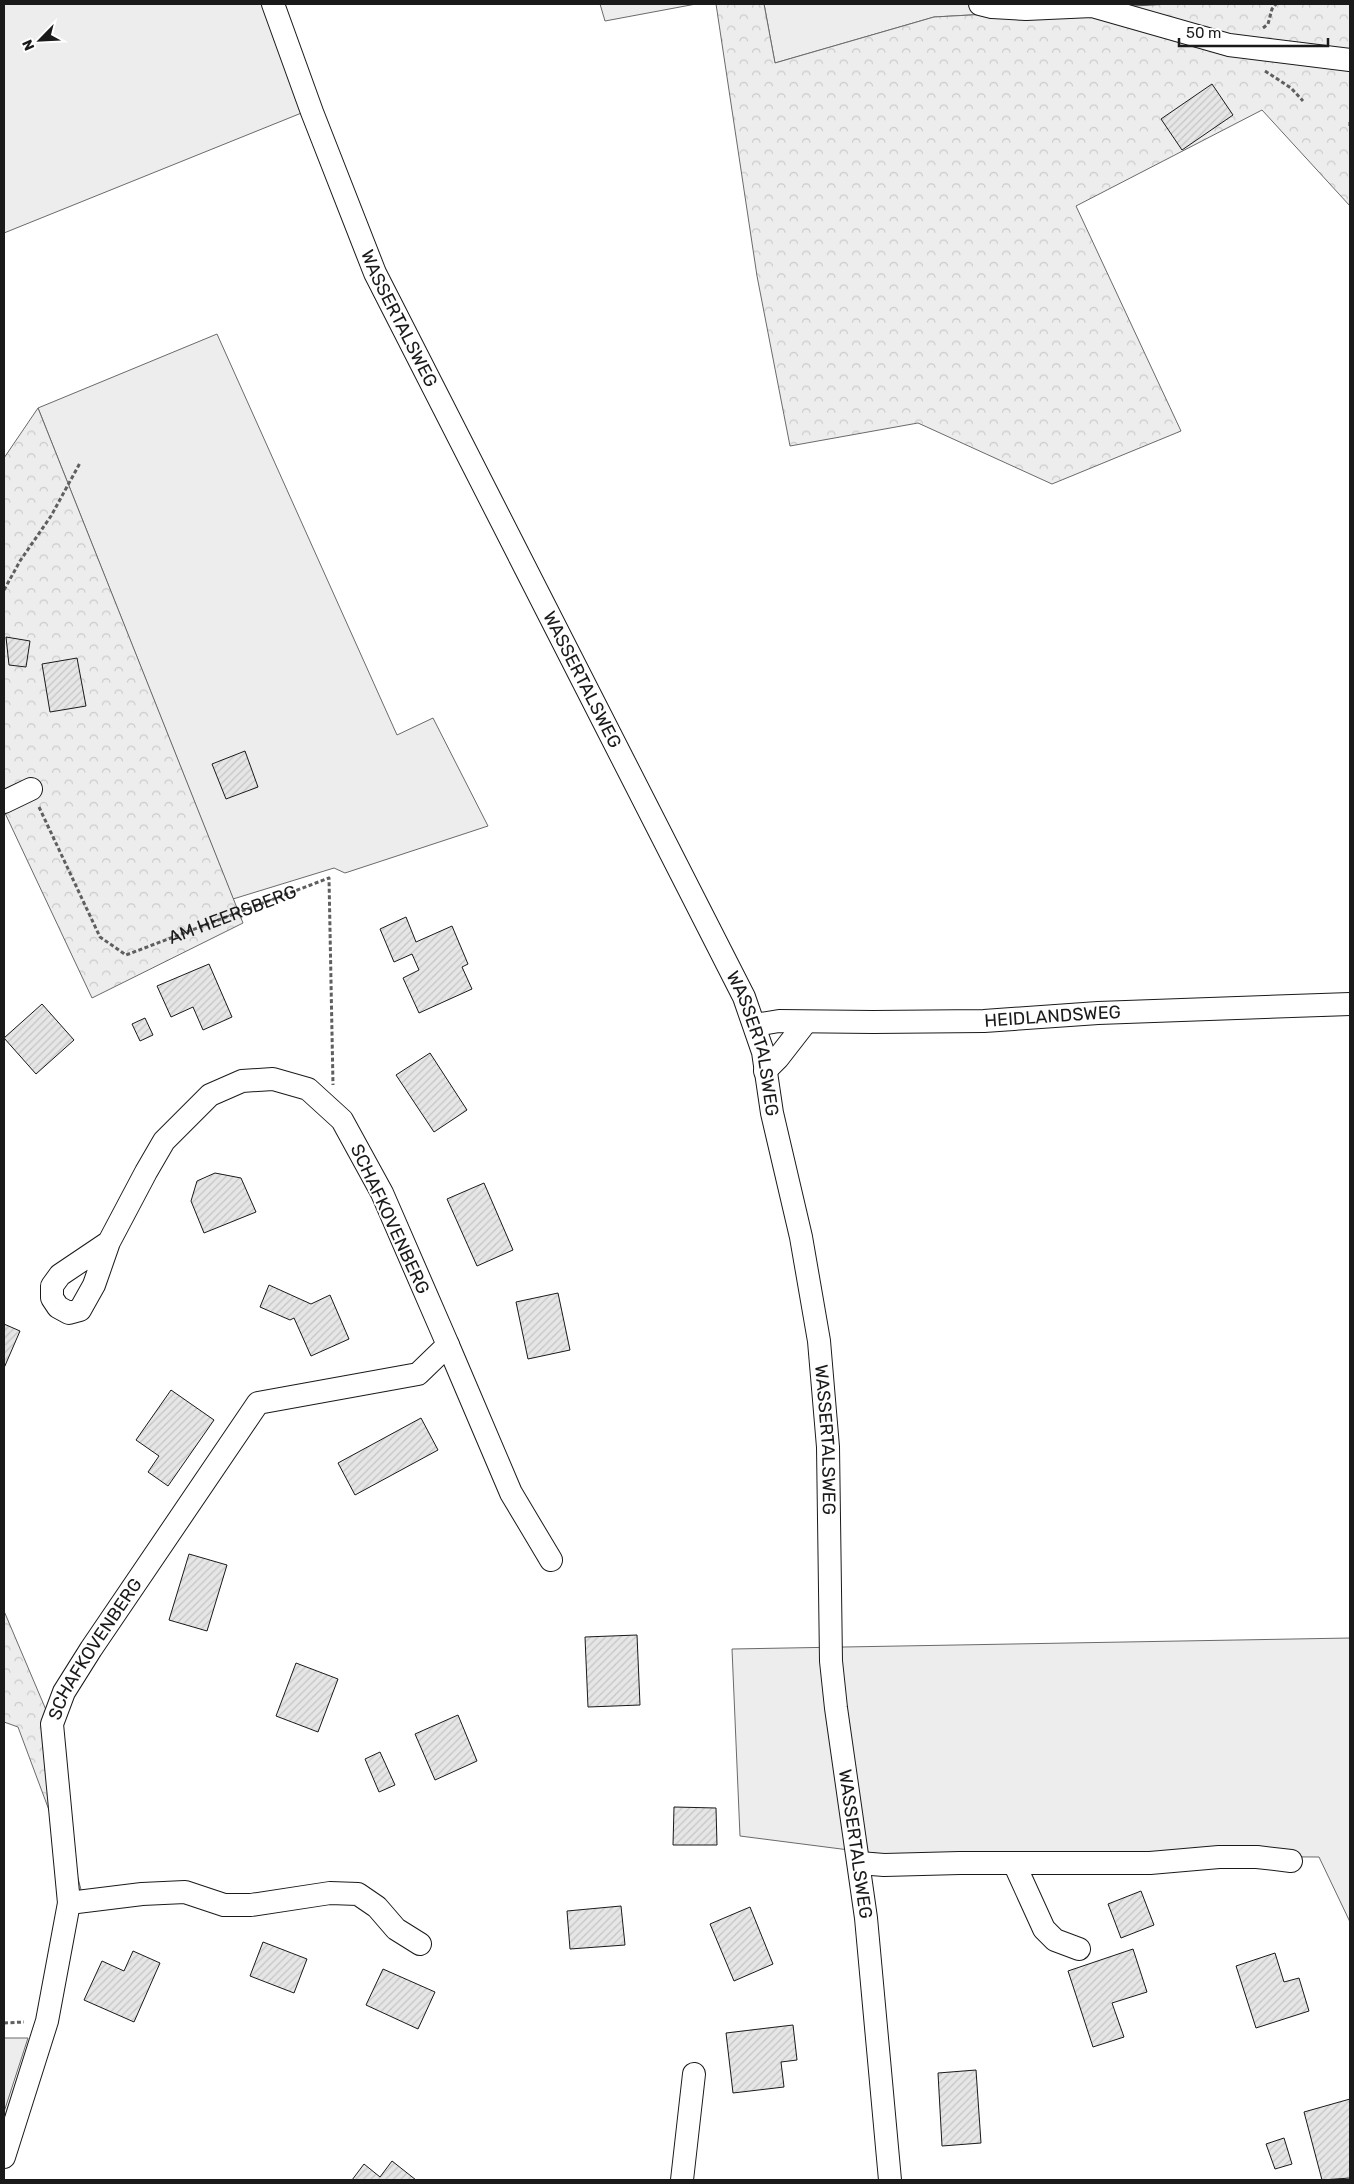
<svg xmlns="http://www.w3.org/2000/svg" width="1354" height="2184" viewBox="0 0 1354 2184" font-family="Rubik,sans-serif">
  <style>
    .built { fill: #ededed; stroke: #6a6a6a }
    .forest { fill: url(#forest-crowns); stroke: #6a6a6a }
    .building { fill: url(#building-hatch); stroke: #1a1a1a }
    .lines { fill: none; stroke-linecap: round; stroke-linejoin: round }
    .minor-casing { stroke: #1a1a1a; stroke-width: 24 }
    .path { stroke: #5f5f5f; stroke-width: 3; stroke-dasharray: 4 2.5; stroke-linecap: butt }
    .minor { stroke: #fff; stroke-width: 22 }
    .labels { text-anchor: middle; stroke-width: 4; stroke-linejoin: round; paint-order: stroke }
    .street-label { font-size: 18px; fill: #1a1a1a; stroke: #fff }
  </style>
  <defs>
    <pattern id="forest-crowns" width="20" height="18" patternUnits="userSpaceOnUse" patternTransform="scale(1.25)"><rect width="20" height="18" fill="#ededed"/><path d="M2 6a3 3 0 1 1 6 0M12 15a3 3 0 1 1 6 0" fill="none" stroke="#cbcbcb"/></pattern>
    <pattern id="building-hatch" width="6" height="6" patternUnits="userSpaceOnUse" patternTransform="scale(1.25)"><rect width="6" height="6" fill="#e6e6e6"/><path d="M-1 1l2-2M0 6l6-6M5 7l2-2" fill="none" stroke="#c5c5c5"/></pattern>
  </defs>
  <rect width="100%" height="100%" fill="#fff"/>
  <path class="built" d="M 4,4 L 265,4 L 304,112 L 4,233 Z
    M 600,4 L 696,4 L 605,21 Z
    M 764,4 L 1170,4 L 934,17 L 775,63 Z
    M 217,334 L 397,735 L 433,718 L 488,826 L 345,873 L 334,868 L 233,899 L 38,408 Z
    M 1350,1638 L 1350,1922 L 1319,1857 L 888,1855 L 740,1836 L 732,1649 Z
    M 4,2038 L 28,2038 L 4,2112 Z"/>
  <path class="forest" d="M 716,4 L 764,4 L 775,63 L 934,17 L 1170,4 L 1350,4 L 1350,206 L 1262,110 L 1076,206 L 1181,431 L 1052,484 L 918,423 L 790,446 L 757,276 Z
    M 38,408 L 243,923 L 92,998 L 4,811 L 4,458 Z
    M 4,1611 L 52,1724 L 61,1815 L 87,1912 L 18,1727 L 4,1722 Z"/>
  <path class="building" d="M 1212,84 L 1233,115 L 1182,150 L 1161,119 Z
    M 6,637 L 30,641 L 26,667 L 9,665 Z
    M 77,658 L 86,706 L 50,712 L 42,664 Z
    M 245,751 L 258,787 L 226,799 L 212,764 Z
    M 406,917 L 416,942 L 452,926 L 468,964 L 462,967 L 472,989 L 419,1013 L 403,978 L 419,970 L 412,954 L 394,962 L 380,929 Z
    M 209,964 L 232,1017 L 203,1030 L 193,1007 L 171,1017 L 157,986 Z
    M 42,1004 L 74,1040 L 36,1074 L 4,1038 Z
    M 145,1018 L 153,1035 L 140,1041 L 132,1024 Z
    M 430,1053 L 467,1110 L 434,1132 L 396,1075 Z
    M 215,1173 L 241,1178 L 256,1212 L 204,1233 L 191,1201 L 197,1181 Z
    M 484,1183 L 513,1250 L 477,1266 L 447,1199 Z
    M 269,1285 L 311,1304 L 330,1295 L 349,1339 L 311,1356 L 294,1318 L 290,1320 L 260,1307 Z
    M 558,1293 L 570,1350 L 528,1359 L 516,1302 Z
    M 4,1324 L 20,1331 L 4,1368 Z
    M 171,1390 L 214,1420 L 168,1486 L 148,1472 L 159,1456 L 136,1440 Z
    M 421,1418 L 438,1450 L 355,1495 L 338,1463 Z
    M 189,1554 L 227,1565 L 207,1631 L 169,1620 Z
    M 637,1635 L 640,1705 L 588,1707 L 585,1637 Z
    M 296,1663 L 338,1679 L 318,1732 L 276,1716 Z
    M 458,1715 L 477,1761 L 435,1780 L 415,1734 Z
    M 380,1752 L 395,1785 L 379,1792 L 365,1759 Z
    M 674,1807 L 716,1808 L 717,1845 L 673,1845 Z
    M 1141,1891 L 1154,1925 L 1121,1938 L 1108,1904 Z
    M 621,1906 L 625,1945 L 570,1949 L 567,1911 Z
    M 750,1907 L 773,1964 L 734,1981 L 710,1924 Z
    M 263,1942 L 307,1959 L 294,1993 L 250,1976 Z
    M 1133,1949 L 1147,1992 L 1112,2003 L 1124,2037 L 1093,2047 L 1068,1971 Z
    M 133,1951 L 160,1963 L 134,2022 L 84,2000 L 102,1961 L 124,1971 Z
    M 1275,1953 L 1284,1982 L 1299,1978 L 1309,2011 L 1256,2028 L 1236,1966 Z
    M 383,1969 L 435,1992 L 418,2029 L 366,2005 Z
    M 793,2025 L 797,2060 L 781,2062 L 784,2087 L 733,2093 L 726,2033 Z
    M 976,2070 L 981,2143 L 942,2146 L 938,2073 Z
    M 1350,2099 L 1350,2178 L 1322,2180 L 1304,2112 Z
    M 1284,2138 L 1292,2164 L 1275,2169 L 1266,2144 Z
    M 392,2161 L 416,2180 L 352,2180 L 364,2164 L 380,2177 Z"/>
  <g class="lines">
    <defs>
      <g id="minor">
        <path id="s2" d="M 273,4 L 312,112 L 375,273 L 744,997 L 763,1052 L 772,1113 L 801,1237 L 819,1341 L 828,1447 L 831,1661 L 836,1708 L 866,1918 L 890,2180"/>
        <path d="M 980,4 L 992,7 L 1026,9 L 1092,6 L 1229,45 L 1350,60"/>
        <path d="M 4,802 L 31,789"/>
        <path id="s3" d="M 755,1025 L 779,1021 L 873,1022 L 984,1021 L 1098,1013 L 1350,1004"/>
        <path d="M 765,1071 L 778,1058 L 806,1022"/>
        <path d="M 448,1345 L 511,1493 L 551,1560"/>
        <path d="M 859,1863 L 884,1865 L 960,1863 L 1150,1863 L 1219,1857 L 1257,1857 L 1291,1861"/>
        <path d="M 1014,1863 L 1044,1929 L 1055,1940 L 1079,1949"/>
        <path d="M 69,1903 L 142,1894 L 185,1892 L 224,1905 L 251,1905 L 330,1893 L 358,1894 L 377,1907 L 396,1929 L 420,1944"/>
        <path id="s4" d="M 4,2157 L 47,2021 L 69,1903 L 52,1724 L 64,1692 L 91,1649 L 258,1403 L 418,1374 L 448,1345 L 382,1193 L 342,1120 L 308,1089 L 273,1079 L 242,1081 L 210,1095 L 164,1141 L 146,1172 L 109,1242 L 60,1275 L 52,1286 L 52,1298 L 58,1307 L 69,1313 L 80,1310 L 94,1285 L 109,1242"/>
        <path d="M 682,2180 L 694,2074"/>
      </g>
    </defs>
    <use href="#minor" class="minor-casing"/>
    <g class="path">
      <path d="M 1263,28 L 1268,24 L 1272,9 L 1276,4"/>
      <path d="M 1265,71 L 1291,88 L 1303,101"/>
      <path d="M 1350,122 L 1350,126"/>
      <path d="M 4,590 L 20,561 L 51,516 L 80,463"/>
      <path id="s1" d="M 39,807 L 100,937 L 126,955 L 329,878 L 333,1085"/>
      <path d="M 4,2023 L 24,2022"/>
    </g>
    <use href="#minor" class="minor"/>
  </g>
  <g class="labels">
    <g class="street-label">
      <text dy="6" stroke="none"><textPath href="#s2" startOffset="339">WASSERTALSWEG</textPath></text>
      <text dy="6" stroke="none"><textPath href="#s2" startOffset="744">WASSERTALSWEG</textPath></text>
      <text dy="6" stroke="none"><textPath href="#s1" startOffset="289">AM HEERSBERG</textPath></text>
      <text dy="6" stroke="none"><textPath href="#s3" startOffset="298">HEIDLANDSWEG</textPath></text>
      <text dy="6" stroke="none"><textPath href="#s2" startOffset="1148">WASSERTALSWEG</textPath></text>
      <text transform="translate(390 1219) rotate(65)" y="6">SCHAFKOVENBERG</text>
      <text dy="6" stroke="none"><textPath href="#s2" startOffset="1552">WASSERTALSWEG</textPath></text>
      <text dy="6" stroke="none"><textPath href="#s4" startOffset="529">SCHAFKOVENBERG</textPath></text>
      <text dy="6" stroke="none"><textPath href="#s2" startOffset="1958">WASSERTALSWEG</textPath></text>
    </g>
  </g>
  <rect width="1354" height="2184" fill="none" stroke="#1a1a1a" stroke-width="10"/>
  <g transform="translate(40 40) rotate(246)" stroke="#ffffff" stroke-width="4" paint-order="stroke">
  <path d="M0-4L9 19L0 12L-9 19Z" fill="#1a1a1a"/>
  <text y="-8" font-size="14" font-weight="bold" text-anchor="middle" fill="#1a1a1a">N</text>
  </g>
  <path d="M1179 38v8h149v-8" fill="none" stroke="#1a1a1a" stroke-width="2.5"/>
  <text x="1186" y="38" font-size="15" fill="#1a1a1a" stroke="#ffffff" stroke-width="4" paint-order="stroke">50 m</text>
</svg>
